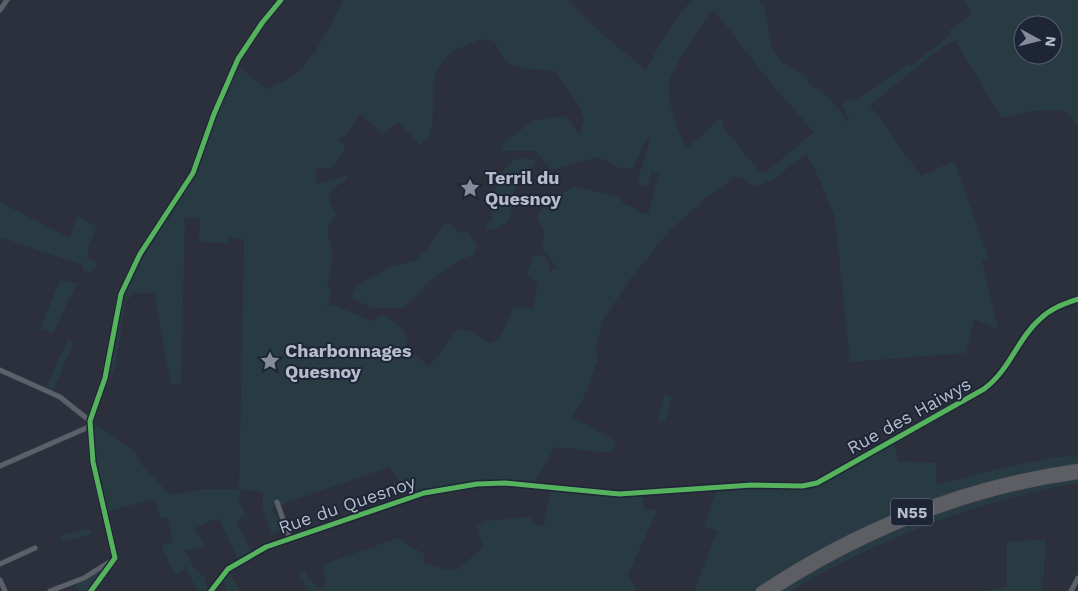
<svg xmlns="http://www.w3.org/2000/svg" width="1078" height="591" viewBox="0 0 1078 591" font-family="'Work Sans',sans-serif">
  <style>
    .green { fill: #283a42; fill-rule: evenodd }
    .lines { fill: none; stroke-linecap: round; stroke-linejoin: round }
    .street-casing { stroke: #4a4d55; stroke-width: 5.5 }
    .secondary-casing { stroke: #4a4d55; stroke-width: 8 }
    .highway-casing { stroke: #494c57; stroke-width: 9 }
    .street { stroke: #5c6069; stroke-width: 4.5 }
    .secondary { stroke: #5b5e67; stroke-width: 6 }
    .highway { stroke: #5d5e63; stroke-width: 8 }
    .cycleway-casing { stroke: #1e2537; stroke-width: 8 }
    .cycleway { stroke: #56b35d; stroke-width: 5 }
    .labels { text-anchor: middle; stroke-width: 4; stroke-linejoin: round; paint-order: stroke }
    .shield { fill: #1e2537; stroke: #888f9f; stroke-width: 1 }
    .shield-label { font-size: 16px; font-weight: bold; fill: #b6bccc }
    .poi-label { font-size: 18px; font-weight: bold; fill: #b6bccc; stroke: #1e2537; text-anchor: start }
    .street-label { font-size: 18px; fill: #b6bccc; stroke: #1e2537 }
  </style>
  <rect width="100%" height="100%" fill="#2c303c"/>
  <path class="green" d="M 343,0 L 567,0 L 592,25 L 646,70 L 663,38 L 691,0 L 758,0 L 764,6 L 772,48 L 783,63 L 803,75 L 813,87 L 822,91 L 841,112 L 847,122 L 850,120 L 841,105 L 850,99 L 858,99 L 910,63 L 911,66 L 951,34 L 948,32 L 972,13 L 964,0 L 1078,0 L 1078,127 L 1064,110 L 1032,111 L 1001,118 L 956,41 L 945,45 L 870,105 L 921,176 L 954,161 L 989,259 L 982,261 L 998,329 L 974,319 L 966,353 L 850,362 L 835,218 L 821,182 L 806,154 L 775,178 L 763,184 L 752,186 L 743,178 L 733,177 L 725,185 L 703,199 L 699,205 L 671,229 L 631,278 L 603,320 L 596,346 L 598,360 L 594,370 L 586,393 L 572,417 L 616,441 L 612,453 L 555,447 L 533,484 L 477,484 L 411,497 L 408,490 L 389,467 L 272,508 L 282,526 L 281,531 L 272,534 L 263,509 L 263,493 L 240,489 L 239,501 L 246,515 L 236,522 L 253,554 L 239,561 L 218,518 L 195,528 L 205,548 L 184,550 L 195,569 L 206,578 L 204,583 L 208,587 L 206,591 L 198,591 L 186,569 L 175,575 L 161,545 L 173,542 L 168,517 L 160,518 L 155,499 L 105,512 L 93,462 L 90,421 L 133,450 L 142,465 L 170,495 L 205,489 L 239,489 L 244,239 L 229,238 L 229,243 L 199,242 L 200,218 L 185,218 L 181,383 L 171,385 L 154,293 L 134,293 L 125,303 L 116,364 L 96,413 L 93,412 L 105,378 L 125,281 L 188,181 L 214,114 L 238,66 L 264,88 L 263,90 C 271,86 281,84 288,79 C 315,61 329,28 343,0 ZM 714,10 L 769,81 L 814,132 L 767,171 L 761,173 L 725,129 L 721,118 L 687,148 C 678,132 668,104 669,85 C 670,71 703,21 714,10 ZM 1023,25 L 1053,25 L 1053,55 L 1023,55 ZM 480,39 L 494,41 C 498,47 502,58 507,62 C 522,72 542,68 558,72 L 557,75 L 578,104 L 585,120 L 579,134 L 565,116 L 535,120 L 502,143 L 502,151 L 535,151 L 552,170 L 598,157 L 620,168 L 633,168 L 648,137 L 650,141 L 637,182 L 644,187 L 648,185 L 652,171 L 659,174 L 648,214 C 637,214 633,205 624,204 L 620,197 L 574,186 L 547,203 L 537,217 L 544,231 L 542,248 L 557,268 L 549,271 L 549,262 L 543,255 L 533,256 L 527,274 L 538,283 L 533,308 L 514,306 L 502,334 L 491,343 C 481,338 468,326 457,330 L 429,367 L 406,347 L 408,339 C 401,328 394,318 382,315 L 372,321 L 331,304 L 326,307 L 332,291 L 327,285 C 329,276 331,267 332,257 C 333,242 320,229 337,216 L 329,200 L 331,190 L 345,181 L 348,175 L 316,185 L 317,178 L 315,168 L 330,169 L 342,155 L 345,145 L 339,139 L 346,135 L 360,114 L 383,134 L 398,122 L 420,145 C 422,143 426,140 428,137 C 441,115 420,75 452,53 C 460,47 471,44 480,39 Z
    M 523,157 L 534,160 L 535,165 C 510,180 516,197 509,221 L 495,230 L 484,228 L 492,219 L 493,195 L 499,174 L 514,160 Z
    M 0,202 L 69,238 L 78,215 L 97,227 L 88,247 L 90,248 L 86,258 L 98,263 L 97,267 L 92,272 L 84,271 L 82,265 L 0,237 Z
    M 448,222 L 459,233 L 468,232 L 477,246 L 474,255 L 460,260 L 435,276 L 404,308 L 374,308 L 351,299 L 357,285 L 389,268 L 415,260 L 427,249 L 443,224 Z
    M 60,280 L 77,283 L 53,333 L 40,329 Z
    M 67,340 L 74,342 L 52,393 L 45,390 Z
    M 665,394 L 672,397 L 665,422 L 657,420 Z
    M 894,440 L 898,461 L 936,463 L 937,485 L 993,470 L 1057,457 L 1078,456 L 1078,466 L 997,481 L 767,584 L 756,591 L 694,591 L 717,531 L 704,526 L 717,488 L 809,485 Z
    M 1069,479 L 1078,480 L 1078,483 C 975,501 880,539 790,591 L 777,591 C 832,560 886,529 946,509 C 986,496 1027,488 1069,479 Z
    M 551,487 L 643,493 L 644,510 L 658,509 L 628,575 L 637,591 L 309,591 L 298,575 L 304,571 L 319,590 L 326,584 L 322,565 L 397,538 L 424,554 L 424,563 L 444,569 L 457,570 L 483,547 L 476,524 L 485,523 L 485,521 L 532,517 L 532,524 L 544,526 Z
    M 89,529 L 92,531 L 90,535 L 62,542 L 60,535 Z
    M 1045,539 L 1046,558 L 1044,560 L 1044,576 L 1041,580 L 1043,591 L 984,591 L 1007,587 L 1007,542 Z
    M 107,566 L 89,590 L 80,591 L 76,587 L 76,582 Z
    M 228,569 L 240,591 L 227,591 L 223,578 Z"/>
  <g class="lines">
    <defs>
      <path id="street" d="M 0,10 L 7,0
        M 0,370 L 60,397 L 90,421
        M 0,466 L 91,426
        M 277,502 L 290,539
        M 0,564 L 35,548
        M 0,580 L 5,591
        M 50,591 L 84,578 L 111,561
        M 211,591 L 228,569 L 266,547 L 424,493 L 477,484 L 505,483 L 619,494 L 752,485 L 802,486 L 817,483 L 984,389 C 1010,370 1017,339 1040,319 C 1051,308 1064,304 1078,299
        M 1071,591 L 1078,578"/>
      <path id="secondary" d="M 91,591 L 115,558 L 93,462 L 90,421 L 105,378 L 121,294 L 140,254 L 193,173 L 214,114 L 238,59 L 262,23 L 281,0"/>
      <path id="highway" d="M 760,591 C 856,527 964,484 1078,468
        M 773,591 C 865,532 969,490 1078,475"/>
    </defs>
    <use href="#street" class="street-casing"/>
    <use href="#secondary" class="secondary-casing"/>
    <use href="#highway" class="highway-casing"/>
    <use href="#street" class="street"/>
    <use href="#secondary" class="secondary"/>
    <use href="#highway" class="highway"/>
    <defs>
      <path id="cycleway" d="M 91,591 L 115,558 L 93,462 L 90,421 L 105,378 L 121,294 L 140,254 L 193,173 L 214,114 L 238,59 L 262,23 L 281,0
        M 211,591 L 228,569 L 266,547 L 424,493 L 477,484 L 505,483 L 619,494 L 752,485 L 802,486 L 817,483 L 984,389 C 1010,370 1017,339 1040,319 C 1051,308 1064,304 1078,299"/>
    </defs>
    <use href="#cycleway" class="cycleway-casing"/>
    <use href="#cycleway" class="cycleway"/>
  </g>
  <defs>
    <symbol id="sight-bare" viewBox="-9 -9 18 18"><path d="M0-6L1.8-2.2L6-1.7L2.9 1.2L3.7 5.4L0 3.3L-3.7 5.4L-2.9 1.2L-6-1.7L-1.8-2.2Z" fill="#868b9a" stroke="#1e2537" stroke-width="2.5" paint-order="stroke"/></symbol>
  </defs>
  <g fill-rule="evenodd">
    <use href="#sight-bare" x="456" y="174" width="28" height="28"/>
    <use href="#sight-bare" x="256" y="347" width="28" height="28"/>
  </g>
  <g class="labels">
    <rect class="shield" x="891" y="498.5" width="42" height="27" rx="4"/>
    <g class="shield-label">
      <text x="912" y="518">N55</text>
    </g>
    <g class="poi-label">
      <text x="485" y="184">Terril du<tspan x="485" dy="21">Quesnoy</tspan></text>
      <text x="285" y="357">Charbonnages<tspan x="285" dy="21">Quesnoy</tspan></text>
    </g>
    <g class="street-label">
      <text transform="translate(909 416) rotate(-29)" y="6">Rue des Haiwys</text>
      <text transform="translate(347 505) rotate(-19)" y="6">Rue du Quesnoy</text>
    </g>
  </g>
  <g transform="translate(1038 40) rotate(97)"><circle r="24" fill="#1e2537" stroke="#5b6173"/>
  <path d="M0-4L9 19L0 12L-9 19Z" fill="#868b9a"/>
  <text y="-8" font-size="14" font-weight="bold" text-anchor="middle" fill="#b6bccc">N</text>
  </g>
</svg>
